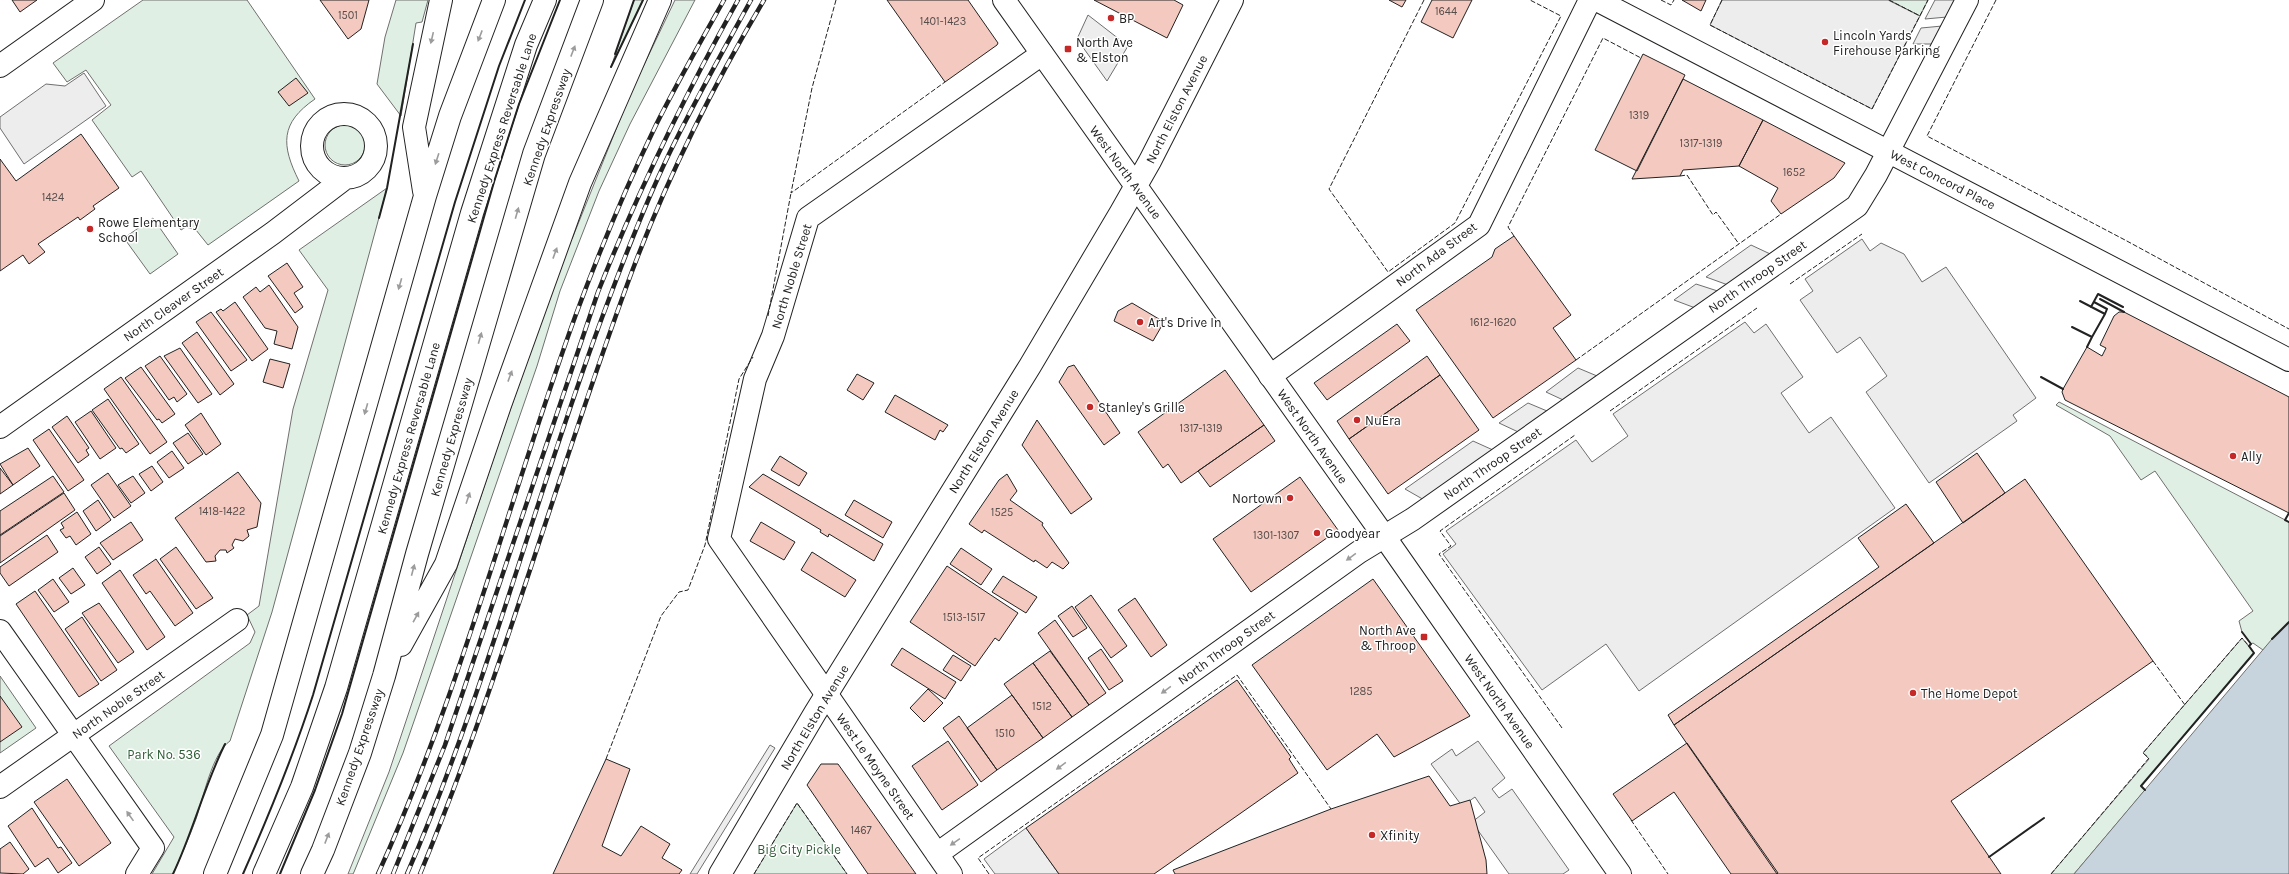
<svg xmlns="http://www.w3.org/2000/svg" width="2289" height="874" viewBox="0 0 2289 874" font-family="Karla,sans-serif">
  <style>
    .green { fill: #e0efe3; stroke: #6f6f6f }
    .parking { fill: #ededed; stroke: #6f6f6f }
    .water { fill: #c7d3dd; stroke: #6f6f6f }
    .building { fill: #f3c9c0; stroke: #222 }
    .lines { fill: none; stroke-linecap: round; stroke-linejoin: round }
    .minor-casing { stroke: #222; stroke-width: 24 }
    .major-casing { stroke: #222; stroke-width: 24 }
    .highway-casing { stroke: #222; stroke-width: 24 }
    .minor { stroke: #fff; stroke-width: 22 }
    .major { stroke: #fff; stroke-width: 22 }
    .highway { stroke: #fff; stroke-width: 22 }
    .rail-casing { stroke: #222; stroke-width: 4.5 }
    .rail { stroke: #fff; stroke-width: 3; stroke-dasharray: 9; stroke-linecap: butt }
    .fence { stroke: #222; stroke-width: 1; stroke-dasharray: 5 2; stroke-linecap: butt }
    .wall { stroke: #222; stroke-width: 2 }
    .oneway { fill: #9c9c9c }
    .poi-dot { fill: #c62828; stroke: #fff; stroke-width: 1.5 }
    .labels { text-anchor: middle; stroke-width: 3; stroke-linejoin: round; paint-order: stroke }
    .number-label { font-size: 11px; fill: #564c4a }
    .poi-label { font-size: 13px; fill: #222; stroke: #fff; text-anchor: start }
    .street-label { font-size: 13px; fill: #222; stroke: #fff }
    .park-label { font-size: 13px; fill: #2f5e38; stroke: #fff }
  </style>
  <rect width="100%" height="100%" fill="#fff"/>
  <path class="green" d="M 143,0 L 247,0 L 315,99 C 280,123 281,145 299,181 L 208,245 L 196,230 L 186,227 L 181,230 L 141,171 L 132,177 L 92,120 L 111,105 L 86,70 L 67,82 L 53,63 Z
    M 396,0 L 428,0 L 422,22 L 416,23 L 401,116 L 377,84 L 385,37 Z
    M 634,0 L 643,0 L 611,67 Z
    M 675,0 L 695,0 L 630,124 L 599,191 L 560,291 L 537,366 L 403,753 L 354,872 L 353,874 L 348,874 L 389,772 L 501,436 L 569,242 L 572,239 L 631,92 Z
    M 1889,0 L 1928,0 L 1920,16 Z
    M325 145a20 20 0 1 1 40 0a20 20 0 1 1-40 0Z
    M 387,188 L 272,612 L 230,741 C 212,753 203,799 196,819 C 189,838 181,856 173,874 L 152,874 L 174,837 L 109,746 L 250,643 L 255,632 L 247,615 L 259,606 L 293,409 L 328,290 L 299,250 Z
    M 153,218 L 178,254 L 150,274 L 124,238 Z
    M 2059,402 L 2289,522 L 2289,622 L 2263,650 L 2253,643 L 2251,644 L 2242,632 L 2239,621 L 2253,611 L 2155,471 L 2141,480 L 2110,436 L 2056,405 Z
    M 2242,638 L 2254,653 L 2141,786 L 2145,790 L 2074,874 L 2051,874 L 2149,759 L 2143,753 Z
    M 0,676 L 36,728 L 0,753 Z
    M 797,803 L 847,874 L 754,874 Z"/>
  <path class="parking" d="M 1722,0 L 1888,0 L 1920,16 L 1872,109 L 1710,25 Z
    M 1935,0 L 1967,0 L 1958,16 L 1925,19 Z
    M 1088,15 L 1128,46 L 1107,81 L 1077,39 Z
    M 1953,25 L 1944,44 L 1913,44 L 1921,28 Z
    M 84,73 L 106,106 L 24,164 L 0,128 L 0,117 L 46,84 L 65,86 Z
    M 1862,239 L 1870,251 L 1881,243 L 1904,254 L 1922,282 L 1946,267 L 2036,398 L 2013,415 L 2017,421 L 1929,483 L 1866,392 L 1887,376 L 1860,337 L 1837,353 L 1800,300 L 1813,291 L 1805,279 Z
    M 1751,245 L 1781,259 L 1739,289 L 1706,277 Z
    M 1696,284 L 1730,295 L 1706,312 L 1674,300 Z
    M 1745,322 L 1754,333 L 1766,324 L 1803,377 L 1781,393 L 1809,433 L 1831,417 L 1895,508 L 1639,691 L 1606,644 L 1542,690 L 1443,554 L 1456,544 L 1446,531 L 1576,440 L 1592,462 L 1628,436 L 1613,414 Z
    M 1578,368 L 1609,381 L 1574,405 L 1546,392 Z
    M 1528,403 L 1559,416 L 1529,437 L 1499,423 Z
    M 1473,441 L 1504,455 L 1433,505 L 1405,489 Z
    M 1478,741 L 1505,778 L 1492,789 L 1499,798 L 1512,789 L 1569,870 L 1563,874 L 1509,874 L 1472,822 L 1485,812 L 1475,797 L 1462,806 L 1431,764 L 1452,749 L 1456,756 Z
    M 770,745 L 775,748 L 697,874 L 690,874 Z
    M 1026,828 L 1059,874 L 995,874 L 984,859 Z"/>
  <path class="water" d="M 2289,622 L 2289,874 L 2074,874 L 2272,639 Z"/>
  <path class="building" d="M 12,0 L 37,0 L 20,12 Z
    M 320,0 L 369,0 L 361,29 L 348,39 Z
    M 887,0 L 968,0 L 998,43 L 997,45 L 945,82 Z
    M 1094,0 L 1174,0 L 1183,5 L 1167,38 Z
    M 1389,0 L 1406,0 L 1402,7 Z
    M 1432,0 L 1472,0 L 1453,38 L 1421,22 Z
    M 1682,0 L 1706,0 L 1701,11 Z
    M 1643,54 L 1685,75 L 1637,171 L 1595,150 Z
    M 296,78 L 308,93 L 289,106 L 278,92 Z
    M 1683,79 L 1763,120 L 1739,166 L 1683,170 L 1680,176 L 1632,179 Z
    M 1763,120 L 1845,163 L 1834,178 L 1781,214 L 1771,201 L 1778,188 L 1739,166 Z
    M 81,134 L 119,188 L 93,206 L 95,209 L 80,220 L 78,217 L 38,244 L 45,252 L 29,264 L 23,255 L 0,271 L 0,159 L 16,181 Z
    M 1514,236 L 1571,315 L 1553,328 L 1576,360 L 1493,418 L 1416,310 L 1492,257 L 1495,249 Z
    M 287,263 L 303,287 L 294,293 L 303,307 L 295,313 L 268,276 Z
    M 269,285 L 298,327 L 292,349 L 274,344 L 277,331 L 265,328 L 243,297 L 256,287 L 260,292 Z
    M 235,302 L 268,349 L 252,361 L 216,312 L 221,309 L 223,311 Z
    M 1132,303 L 1164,322 L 1153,341 L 1114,321 L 1118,311 Z
    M 211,312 L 247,360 L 231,371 L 196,322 Z
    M 2119,312 L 2124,312 L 2289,397 L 2289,513 L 2065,400 L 2062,392 L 2063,389 L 2087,347 L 2102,356 L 2106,348 L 2100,345 L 2114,316 Z
    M 1397,324 L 1410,341 L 1327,400 L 1314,383 Z
    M 197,332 L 234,384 L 220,395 L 182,343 Z
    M 180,348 L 212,394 L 198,403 L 164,356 Z
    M 160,356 L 187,394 L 177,402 L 174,397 L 169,400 L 145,366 Z
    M 1427,356 L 1440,375 L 1349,439 L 1337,421 Z
    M 270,359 L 290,364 L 283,388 L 263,382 Z
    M 1074,365 L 1120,433 L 1104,445 L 1059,382 L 1068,367 Z
    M 141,367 L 175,414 L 162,423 L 159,419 L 157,420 L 125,378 Z
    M 1225,370 L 1264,425 L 1181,483 L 1168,464 L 1163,468 L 1138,432 Z
    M 857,374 L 874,383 L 863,400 L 847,390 Z
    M 1440,375 L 1479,430 L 1388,494 L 1349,439 Z
    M 121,377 L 167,442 L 150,454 L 104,389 Z
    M 895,395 L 948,425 L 943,432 L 940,430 L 935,440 L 885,412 Z
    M 108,399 L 139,444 L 126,453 L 122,448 L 120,449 L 92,410 Z
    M 91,411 L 116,448 L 100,459 L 75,422 Z
    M 201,413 L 221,444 L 206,455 L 185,425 Z
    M 67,416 L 89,448 L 86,450 L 89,455 L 78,463 L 52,427 Z
    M 1037,420 L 1092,499 L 1071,514 L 1022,445 Z
    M 1264,425 L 1275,441 L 1210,487 L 1198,471 Z
    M 49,429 L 84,480 L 68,491 L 33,440 Z
    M 188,433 L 203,454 L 188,464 L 173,443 Z
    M 28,448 L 40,466 L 13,485 L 0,464 Z
    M 172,451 L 184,468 L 169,478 L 157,462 Z
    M 1977,453 L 2005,493 L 1963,523 L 1936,482 Z
    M 780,456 L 807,473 L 799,486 L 771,470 Z
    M 152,466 L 163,482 L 151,491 L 139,474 Z
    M 0,468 L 13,485 L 0,494 Z
    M 238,472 L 261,503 L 257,527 L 247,530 L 249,536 L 243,541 L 235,539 L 232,545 L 234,548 L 227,553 L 226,550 L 220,550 L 215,556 L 216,561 L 206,562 L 175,518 Z
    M 108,473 L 131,506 L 114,518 L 91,485 Z
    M 763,474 L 883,544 L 874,561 L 829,534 L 828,537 L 820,532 L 821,530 L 749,487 Z
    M 1007,474 L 1017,491 L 1010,500 L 1043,523 L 1042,525 L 1069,563 L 1063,569 L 1052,562 L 1047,568 L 1035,560 L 1034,562 L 984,530 L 982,533 L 969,524 L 999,480 Z
    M 53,476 L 64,492 L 0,535 L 0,511 Z
    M 133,476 L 145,493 L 131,503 L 118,485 Z
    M 1300,477 L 1338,530 L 1251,592 L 1213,539 Z
    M 2025,479 L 2153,661 L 1951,801 L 2001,874 L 1777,874 L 1674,725 Z
    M 64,493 L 75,510 L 0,563 L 0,536 Z
    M 98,500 L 111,520 L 96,531 L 83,511 Z
    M 854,500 L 892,522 L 883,538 L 845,515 Z
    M 1906,504 L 1934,543 L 1674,725 L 1668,715 L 1879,567 L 1858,538 Z
    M 77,512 L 91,534 L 76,545 L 70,536 L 66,538 L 60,530 L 64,528 L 61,523 Z
    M 131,522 L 143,540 L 113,560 L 100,543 Z
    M 761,522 L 795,542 L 784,560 L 750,541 Z
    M 47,535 L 58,552 L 9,586 L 0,573 L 0,567 Z
    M 99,547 L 111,564 L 97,574 L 85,557 Z
    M 176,547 L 213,598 L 196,609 L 160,559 Z
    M 961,548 L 992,569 L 981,585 L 950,564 Z
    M 812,552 L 856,580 L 845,597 L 801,570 Z
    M 156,559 L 193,613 L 175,626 L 150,591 L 146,594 L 133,575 Z
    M 947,566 L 1018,613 L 999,641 L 995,638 L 975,666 L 910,622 Z
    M 73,568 L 85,585 L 71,594 L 59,578 Z
    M 120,570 L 165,637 L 147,650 L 102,583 Z
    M 1003,576 L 1037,597 L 1026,613 L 992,592 Z
    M 53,579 L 69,602 L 54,612 L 38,590 Z
    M 1373,579 L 1470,716 L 1394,757 L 1377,734 L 1327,770 L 1252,665 Z
    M 35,591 L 99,684 L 79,697 L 16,604 Z
    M 1091,595 L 1127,646 L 1111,658 L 1075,607 Z
    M 1135,598 L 1167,645 L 1151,657 L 1118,610 Z
    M 99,603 L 134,652 L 118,663 L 82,613 Z
    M 1072,606 L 1087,628 L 1073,637 L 1058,616 Z
    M 82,617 L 117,670 L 101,681 L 65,629 Z
    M 1055,620 L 1106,693 L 1089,705 L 1038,633 Z
    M 902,648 L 956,682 L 945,699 L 891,665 Z
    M 1101,649 L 1123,681 L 1109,690 L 1088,658 Z
    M 1050,651 L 1089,705 L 1072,717 L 1033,663 Z
    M 953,655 L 971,666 L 961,681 L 943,670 Z
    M 1033,663 L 1072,717 L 1043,738 L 1004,684 Z
    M 1237,680 L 1291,757 L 1289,759 L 1298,773 L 1154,874 L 1059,874 L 1026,828 Z
    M 928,689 L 943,703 L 924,722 L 910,708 Z
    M 1012,695 L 1043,738 L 997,770 L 967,728 Z
    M 0,696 L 22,727 L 0,742 Z
    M 959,716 L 997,770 L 981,782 L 943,728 Z
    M 948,741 L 978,785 L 942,810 L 912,766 Z
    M 1687,743 L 1778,873 L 1777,874 L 1731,874 L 1674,792 L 1632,821 L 1613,794 Z
    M 606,759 L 630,769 L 602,846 L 621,856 L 641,826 L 670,844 L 662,858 L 682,870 L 679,874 L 553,874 Z
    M 821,764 L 838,764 L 916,874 L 868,874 L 807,785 Z
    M 1429,776 L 1450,806 L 1470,800 L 1486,860 L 1487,874 L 1175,874 L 1173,870 L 1331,809 Z
    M 67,779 L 111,843 L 79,866 L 34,802 Z
    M 32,808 L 58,848 L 61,847 L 72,863 L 58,873 L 48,858 L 35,867 L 8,826 Z
    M 10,842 L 29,869 L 23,874 L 0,873 L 0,849 Z"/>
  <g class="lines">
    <defs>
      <path id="minor" d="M 1597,0 L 2289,360
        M 0,66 L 93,0
        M312 146a32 32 0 1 1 64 0a32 32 0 1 1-64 0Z
        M 1270,376 L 1479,225 L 1590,0
        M 0,427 L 273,233 L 344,179
        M 0,631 L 153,848 L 137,874
        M 0,787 L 237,620
        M 937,854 L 1359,552 L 1413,519 L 1857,206 L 1876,175 L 1967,0
        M 951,874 L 719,539 L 755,379 L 773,336 L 808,218 L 1042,54"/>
      <path id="major" d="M 1004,0 L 1384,536 L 1620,874
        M 720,874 L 815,713 L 1030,366 L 1121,212 L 1150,161 L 1232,0"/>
      <path id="highway" d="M 424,191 L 414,127 L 441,0
        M 401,645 L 446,564 L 500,405 L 580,183 L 660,0
        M 215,874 L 272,735 L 425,196 L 450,116 L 494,0
        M 264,874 L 302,787 L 336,688 L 472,213 L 526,45 L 545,0
        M 312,874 L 323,850 L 360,753 L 384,676 L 417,554 L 534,154 L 592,0"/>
    </defs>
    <use href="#minor" class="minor-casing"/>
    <use href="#major" class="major-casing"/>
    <use href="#highway" class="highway-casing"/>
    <use href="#minor" class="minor"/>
    <use href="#major" class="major"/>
    <use href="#highway" class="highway"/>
    <defs>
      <path id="rail" d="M 378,874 C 460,694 508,502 575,317 C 599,252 626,187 656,125 C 677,83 701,41 724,0
        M 393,874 L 445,745 L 598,292 C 638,191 685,95 738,0
        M 407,874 C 487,690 535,495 606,307 C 625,256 645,204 669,154 C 694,102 723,51 751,0
        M 420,874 C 500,681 555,481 627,285 C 663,186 710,91 764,0"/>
    </defs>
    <use href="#rail" class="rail-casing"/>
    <use href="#rail" class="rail"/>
    <path class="fence" d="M 836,0 L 812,88 L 791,193 L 945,82
      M 1424,0 L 1329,189 L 1388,272 L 1455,223 L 1561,16 L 1530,0
      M 1661,0 L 1671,5 L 1674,0
      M 1722,0 L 1710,25 L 1872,109 L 1928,0
      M 1889,0 L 1920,16
      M 1996,0 L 1927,136 L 2125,240 L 2289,329
      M 1680,176 L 1687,175 L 1713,215 L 1716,212 L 1739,244
      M 1514,236 L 1508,227 L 1603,38 L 1641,58
      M 1790,284 L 1862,234
      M 768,316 L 791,193
      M 1576,360 L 1781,214
      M 1610,411 L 1757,308
      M 2153,661 L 2185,705
      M 1562,728 L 1439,554 L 1451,546 L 1440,531 L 1575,435
      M 606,759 L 661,616 L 679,592 L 688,590 L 705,545 L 739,379 L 753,357
      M 1631,820 L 1668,874
      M 754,874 L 797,803 L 847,874
      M 989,874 L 978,858 L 1237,675 L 1331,809
      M 2051,874 L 2149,758 L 2143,753 L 2242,638 L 2249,646"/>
    <path class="wall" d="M 615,54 L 634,0
      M 611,67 L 643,0
      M 379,218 L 387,188 L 413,44
      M 2100,299 L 2124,312
      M 2094,302 L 2107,309 L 2105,314
      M 2091,307 L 2098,294 L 2123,307
      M 2072,327 L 2092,337 L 2105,314 L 2080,301
      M 2087,347 L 2092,337
      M 2041,377 L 2063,389
      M 2289,513 L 2285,520 L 2289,522
      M 2272,639 L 2289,622
      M 2145,790 L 2141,786 L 2254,653 L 2249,646 L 2251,644 L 2242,632
      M 1989,857 L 2044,818
      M 173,874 C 193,832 204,786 225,744
      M 243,874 C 269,815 293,757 313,695 L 455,202 L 499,66 L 525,0
      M 280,874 L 315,790 L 342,714 L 494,182 L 519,104 L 560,0"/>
  </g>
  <defs><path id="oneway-solid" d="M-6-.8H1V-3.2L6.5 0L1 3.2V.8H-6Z"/></defs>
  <g class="oneway">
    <use href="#oneway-solid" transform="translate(480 36) rotate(111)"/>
    <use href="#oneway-solid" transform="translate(432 38) rotate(103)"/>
    <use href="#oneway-solid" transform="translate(573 51) rotate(-69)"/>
    <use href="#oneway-solid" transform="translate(437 159) rotate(108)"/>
    <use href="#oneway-solid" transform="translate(517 213) rotate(-74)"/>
    <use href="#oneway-solid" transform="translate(555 253) rotate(-70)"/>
    <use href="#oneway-solid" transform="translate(400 284) rotate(106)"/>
    <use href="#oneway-solid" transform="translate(480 338) rotate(-74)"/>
    <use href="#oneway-solid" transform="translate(510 376) rotate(-70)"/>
    <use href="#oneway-solid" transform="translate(366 409) rotate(106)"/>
    <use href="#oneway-solid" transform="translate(468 498) rotate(-71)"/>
    <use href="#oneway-solid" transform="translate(1351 557) rotate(144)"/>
    <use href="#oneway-solid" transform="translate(413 570) rotate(-75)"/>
    <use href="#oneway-solid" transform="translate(416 617) rotate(-61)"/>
    <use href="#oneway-solid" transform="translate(1166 690) rotate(144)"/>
    <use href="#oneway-solid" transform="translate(1061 766) rotate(144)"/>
    <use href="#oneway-solid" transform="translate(130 816) rotate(-125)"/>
    <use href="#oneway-solid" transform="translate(327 838) rotate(-69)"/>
    <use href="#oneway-solid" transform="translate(955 842) rotate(145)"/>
  </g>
  <g class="poi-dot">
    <circle cx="1111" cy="18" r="4"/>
    <circle cx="1825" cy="42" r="4"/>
    <rect x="1064" y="45" width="8" height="8" rx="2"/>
    <circle cx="90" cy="229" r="4"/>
    <circle cx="1140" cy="322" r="4"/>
    <circle cx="1090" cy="407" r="4"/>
    <circle cx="1357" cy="420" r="4"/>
    <circle cx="2233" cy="456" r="4"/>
    <circle cx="1290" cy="498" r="4"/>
    <circle cx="1317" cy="533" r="4"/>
    <rect x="1420" y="633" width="8" height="8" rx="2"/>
    <circle cx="1913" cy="693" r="4"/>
    <circle cx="1372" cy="835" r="4"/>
  </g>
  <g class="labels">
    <g class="number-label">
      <text x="1446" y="15">1644</text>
      <text x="348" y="19">1501</text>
      <text x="943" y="25">1401-1423</text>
      <text x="1639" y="119">1319</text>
      <text x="1701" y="147">1317-1319</text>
      <text x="1794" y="176">1652</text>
      <text x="53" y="201">1424</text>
      <text x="1493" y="326">1612-1620</text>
      <text x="1201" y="432">1317-1319</text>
      <text x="222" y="515">1418-1422</text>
      <text x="1002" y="516">1525</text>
      <text x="1276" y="539">1301-1307</text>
      <text x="964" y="621">1513-1517</text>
      <text x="1361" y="695">1285</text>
      <text x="1042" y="710">1512</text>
      <text x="1005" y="737">1510</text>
      <text x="861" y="834">1467</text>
    </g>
    <g class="poi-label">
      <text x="1119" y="23">BP</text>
      <text x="1833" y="40">Lincoln Yards<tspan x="1833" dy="15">Firehouse Parking</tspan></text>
      <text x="1076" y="47">North Ave<tspan x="1076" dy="15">&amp; Elston</tspan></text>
      <text x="98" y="227">Rowe Elementary<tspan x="98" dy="15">School</tspan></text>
      <text x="1148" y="327">Art's Drive In</text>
      <text x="1098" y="412">Stanley's Grille</text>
      <text x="1365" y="425">NuEra</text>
      <text x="2241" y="461">Ally</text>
      <text x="1282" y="503" text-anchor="end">Nortown</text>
      <text x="1325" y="538">Goodyear</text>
      <text x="1416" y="635" text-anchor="end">North Ave<tspan x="1416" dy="15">&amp; Throop</tspan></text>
      <text x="1921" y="698">The Home Depot</text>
      <text x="1380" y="840">Xfinity</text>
    </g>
    <g class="street-label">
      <text transform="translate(1176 109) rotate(-63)" y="5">North Elston Avenue</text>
      <text transform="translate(546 127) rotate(-71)" y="5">Kennedy Expressway</text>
      <text transform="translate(501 128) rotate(-72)" y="5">Kennedy Express Reversable Lane</text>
      <text transform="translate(1126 172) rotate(54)" y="5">West North Avenue</text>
      <text transform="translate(1943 179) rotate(27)" y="5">West Concord Place</text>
      <text transform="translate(1436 254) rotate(-37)" y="5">North Ada Street</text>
      <text transform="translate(791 276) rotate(-73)" y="5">North Noble Street</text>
      <text transform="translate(1757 276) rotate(-35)" y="5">North Throop Street</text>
      <text transform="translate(173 304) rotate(-35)" y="5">North Cleaver Street</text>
      <text transform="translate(1313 436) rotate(55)" y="5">West North Avenue</text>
      <text transform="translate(451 437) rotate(-74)" y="5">Kennedy Expressway</text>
      <text transform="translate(408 438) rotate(-74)" y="5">Kennedy Express Reversable Lane</text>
      <text transform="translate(983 441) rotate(-58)" y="5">North Elston Avenue</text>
      <text transform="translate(1492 463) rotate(-35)" y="5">North Throop Street</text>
      <text transform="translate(1226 647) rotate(-36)" y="5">North Throop Street</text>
      <text transform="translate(1500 701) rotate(55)" y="5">West North Avenue</text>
      <text transform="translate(118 704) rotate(-35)" y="5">North Noble Street</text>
      <text transform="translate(814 717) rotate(-59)" y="5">North Elston Avenue</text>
      <text transform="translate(359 747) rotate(-71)" y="5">Kennedy Expressway</text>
      <text transform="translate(876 766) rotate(55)" y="5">West Le Moyne Street</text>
    </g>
    <g class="park-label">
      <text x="164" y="759">Park No. 536</text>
      <text x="799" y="854">Big City Pickle</text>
    </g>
  </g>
</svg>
